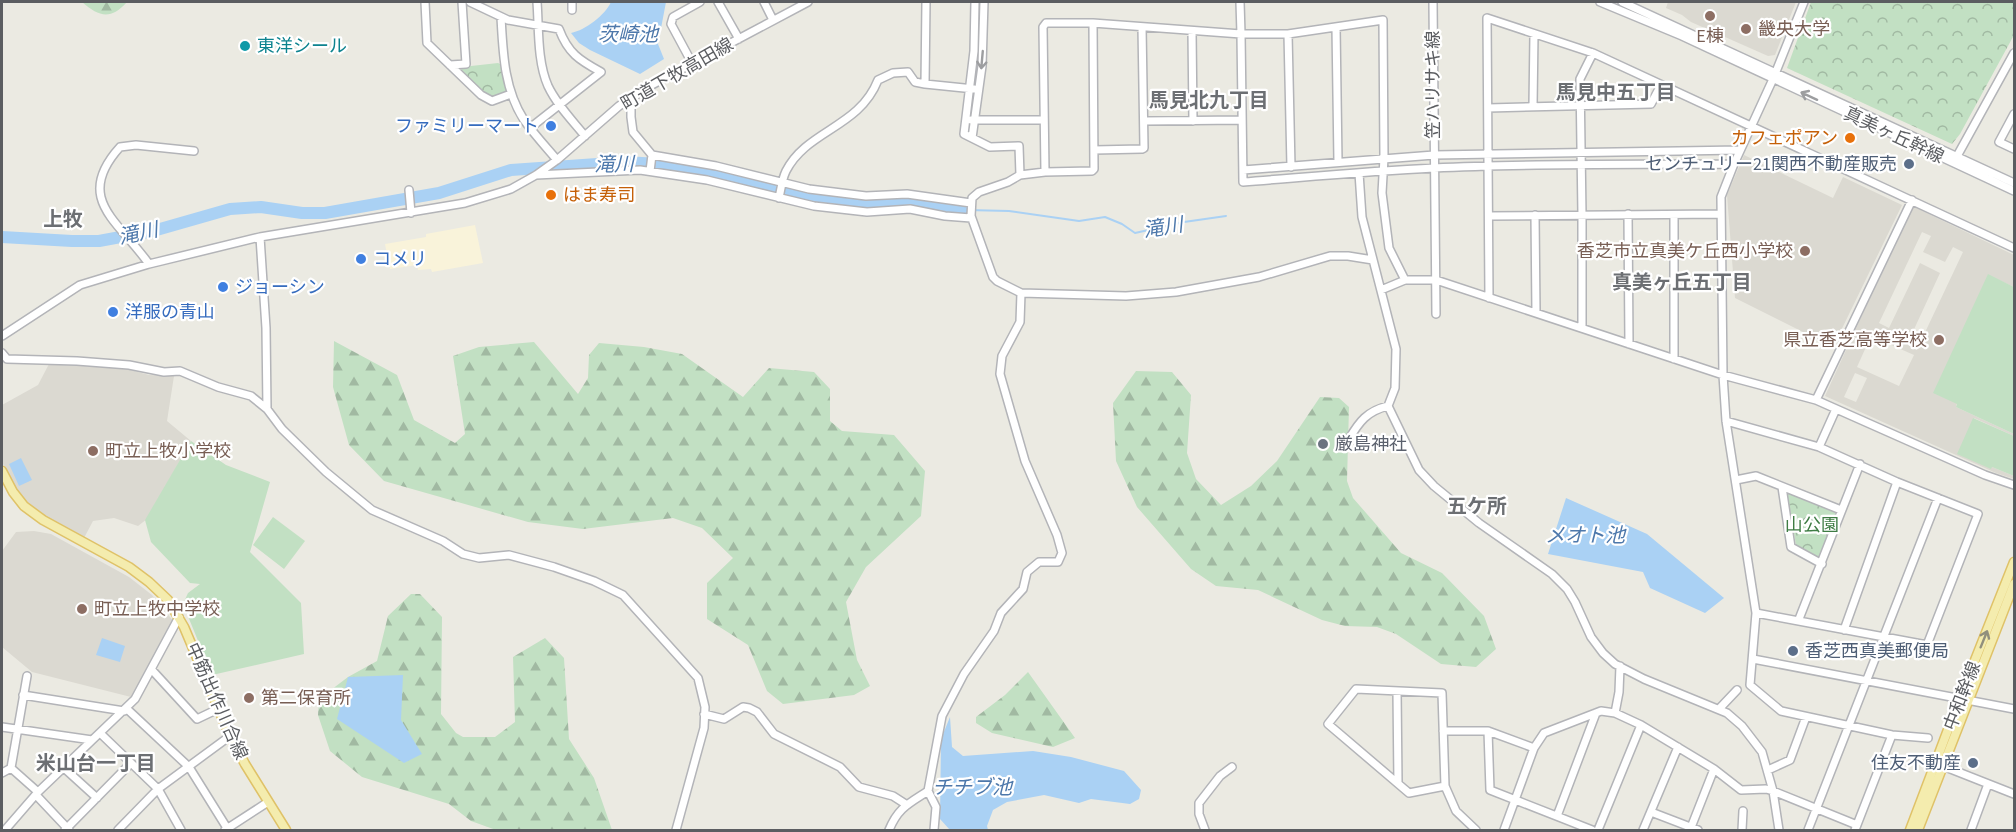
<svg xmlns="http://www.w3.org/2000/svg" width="2016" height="832" viewBox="0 0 2016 832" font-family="'Source Sans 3','Noto Sans JP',sans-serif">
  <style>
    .commercial { fill: #f9f3da }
    .education { fill: #dbd9d1; fill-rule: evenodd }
    .grass { fill: #c2e0c3 }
    .forest { fill: url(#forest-firs) }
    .park { fill: url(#park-crowns) }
    .water { fill: #aad1f4 }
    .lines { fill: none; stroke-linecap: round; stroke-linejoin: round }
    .stream { stroke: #aad1f4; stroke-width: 2 }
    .river { stroke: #aad1f4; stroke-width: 12 }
    .minor-casing { stroke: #b3b4b8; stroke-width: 10 }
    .major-casing { stroke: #dfc268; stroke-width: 11 }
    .minor { stroke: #fff; stroke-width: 7 }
    .major { stroke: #f4ecae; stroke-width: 8 }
    .oneway { stroke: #9d9ea0 }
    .oneway2 { stroke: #918f7c }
    .education-dot { fill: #8d6e63; stroke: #fff; stroke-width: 2 }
    .culture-dot { fill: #0f9aa8; stroke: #fff; stroke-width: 2 }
    .shop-dot { fill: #3f7fe0; stroke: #fff; stroke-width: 2 }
    .food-dot { fill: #e8710a; stroke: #fff; stroke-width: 2 }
    .service-dot { fill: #5c6f8a; stroke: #fff; stroke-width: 2 }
    .worship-dot { fill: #6b7280; stroke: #fff; stroke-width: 2 }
    .labels { text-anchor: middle; stroke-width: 4.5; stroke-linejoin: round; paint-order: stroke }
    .education-label { font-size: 18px; fill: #785e54; stroke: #fff; text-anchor: start }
    .culture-label { font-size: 18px; fill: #0d838f; stroke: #fff; text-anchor: start }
    .street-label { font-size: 18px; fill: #5b5d61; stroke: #fff }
    .shop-label { font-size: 18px; fill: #366cbe; stroke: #fff; text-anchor: start }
    .food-label { font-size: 18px; fill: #c56008; stroke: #fff; text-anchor: end }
    .service-label { font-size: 18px; fill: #4e5e75; stroke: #fff; text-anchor: end }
    .worship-label { font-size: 18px; fill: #5b616d; stroke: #fff; text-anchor: start }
    .park-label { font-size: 18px; fill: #3e7c44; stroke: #fff }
    .water-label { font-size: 20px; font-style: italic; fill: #4d78ab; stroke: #fff }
    .neighbourhood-label { font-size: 20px; font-weight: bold; fill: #6c6f73; stroke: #fff }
  </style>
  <defs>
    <pattern id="forest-firs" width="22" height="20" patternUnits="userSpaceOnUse" patternTransform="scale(1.5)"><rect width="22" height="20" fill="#c2e0c3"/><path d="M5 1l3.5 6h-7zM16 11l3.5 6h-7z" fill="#a1b9a2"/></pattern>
    <pattern id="park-crowns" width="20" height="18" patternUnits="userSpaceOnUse" patternTransform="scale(1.5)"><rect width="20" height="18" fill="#c2e0c3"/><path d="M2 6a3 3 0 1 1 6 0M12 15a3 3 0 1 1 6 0" fill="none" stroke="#a1b9a2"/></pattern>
  </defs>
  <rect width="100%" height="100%" fill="#ebeae2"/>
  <path class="commercial" d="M 475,225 L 483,263 L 432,272 L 431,269 L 418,270 L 417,265 L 390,269 L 385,244 L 426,237 L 426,234 Z"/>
  <path class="education" d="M 1668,2 L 1796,2 L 1775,55 L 1768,56 L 1691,22 L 1682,15 L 1666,8 Z
    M 1744,155 L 1833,198 L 1843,177 L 1902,205 L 1833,347 L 1735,298 L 1727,195 Z
    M 1912,206 L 2014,255 L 2014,287 L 1988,275 L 1956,407 L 2014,434 L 2014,436 L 1974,418 L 1992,467 L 2014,476 L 2014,479 L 1996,473 L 1825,396 ZM 1922,232 L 1931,236 L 1923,252 L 1945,262 L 1953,247 L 1963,252 L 1920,343 L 1910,338 L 1940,273 L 1920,263 L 1889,328 L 1879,323 ZM 1871,336 L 1914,355 L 1899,386 L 1857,367 ZM 1855,373 L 1867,378 L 1856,402 L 1844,397 Z
    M 49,364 L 123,368 L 149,375 L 174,376 L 167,421 L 191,441 L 147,519 L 138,526 L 114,518 L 93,521 L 84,538 L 42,515 L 20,495 L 14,487 L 2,462 L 2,405 L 38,385 Z
    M 34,531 L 51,534 L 129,577 L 152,595 L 174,622 L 131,697 L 32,672 L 2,647 L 2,551 L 16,532 Z"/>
  <path class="grass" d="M 1988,274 L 2014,287 L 2014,434 L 1956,407 L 1957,404 L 1933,393 Z
    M 1973,418 L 2014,436 L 2014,476 L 1992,467 L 1991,469 L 1957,454 Z
    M 191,441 L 226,465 L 270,482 L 250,552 L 301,603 L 304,654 L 212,675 L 183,604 L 188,593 L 200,584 L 190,583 L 151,542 L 145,520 Z
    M 273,517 L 305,541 L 284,569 L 253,545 Z"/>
  <path class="forest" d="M 82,2 L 127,2 C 111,20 99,17 82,2 Z
    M 334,341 L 397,375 L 414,420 L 455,443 L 465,434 L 453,356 L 479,347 L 534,342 L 578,394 L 588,378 L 589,355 L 599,343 L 644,347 L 682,354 L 743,397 L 769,368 L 814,372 L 830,389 L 830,421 L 842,431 L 894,435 L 925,471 L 921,516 L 866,567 L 846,602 L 857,660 L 870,686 L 854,695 L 783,704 L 767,691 L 748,645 L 707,619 L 707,583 L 733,558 L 702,528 L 673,518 L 583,529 L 528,522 L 384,481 L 349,445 L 333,387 Z
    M 1136,371 L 1172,372 L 1191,395 L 1187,453 L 1196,479 L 1221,505 L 1251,486 L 1277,461 L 1320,397 L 1339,398 L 1349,407 L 1347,481 L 1353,498 L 1401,553 L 1442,573 L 1484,616 L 1496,649 L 1476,667 L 1441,664 L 1396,634 L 1377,627 L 1345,626 L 1322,620 L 1258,590 L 1216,586 L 1191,569 L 1137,507 L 1116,461 L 1113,403 Z
    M 411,594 L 420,594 L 442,617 L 441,714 L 456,733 L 463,737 L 495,737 L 515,722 L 513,657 L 545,638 L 564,658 L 569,739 L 594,778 L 612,830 L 496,830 L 471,821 L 449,804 L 362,777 L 330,751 L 318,715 L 319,699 L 348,677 L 377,661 L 388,616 Z
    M 1028,672 L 1075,738 L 1053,747 L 992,733 L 976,723 L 976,717 L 1005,695 Z"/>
  <path class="park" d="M 1811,2 L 2014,2 L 2014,35 L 1960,134 L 1952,144 L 1787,68 Z
    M 498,63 L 500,64 L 507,91 L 505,94 L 492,99 L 483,93 L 461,69 L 462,67 Z
    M 1787,492 L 1836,513 L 1819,557 L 1796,545 Z"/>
  <path class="water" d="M 611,2 L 666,2 L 658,44 L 664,59 L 640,74 L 590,50 L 579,43 L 571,33 C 586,30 605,15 611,2 Z
    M 21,458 L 32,480 L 19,486 L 9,464 Z
    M 1566,498 L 1647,534 L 1724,598 L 1705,613 L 1650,588 L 1643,572 L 1548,554 Z
    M 102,638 L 125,646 L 120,662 L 96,655 Z
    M 403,675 L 401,720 L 422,754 L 404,763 L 337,719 L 348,677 Z
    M 950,717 L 952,747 L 963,756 L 1033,751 L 1071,757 L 1124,771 L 1141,790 L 1139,799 L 1130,804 L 1091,799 L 1079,803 L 1044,795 L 1007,802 L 993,810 L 987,826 L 988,830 L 950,830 L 940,819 L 941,739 Z"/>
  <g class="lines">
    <path class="stream" d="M 967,210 L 1009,211 L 1079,221 L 1105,217 L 1122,224 L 1135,233 L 1184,222 L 1226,216"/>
    <path class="river" d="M 2,237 L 72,241 L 99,241 L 153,231 L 230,209 L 261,207 L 302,213 L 325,213 L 439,193 L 511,170 L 626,162 L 658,164 L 705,172 L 818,198 L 874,204 L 909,202 L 967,210"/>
    <defs>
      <path id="minor" d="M 425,2 L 427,43 L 481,95 L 492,101 L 511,94
        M 470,2 L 508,20 L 559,29 C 568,53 579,60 601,72 L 530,128
        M 537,2 C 539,28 537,61 548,86 C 557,105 572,120 585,136
        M 572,2 L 572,10
        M 718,2 L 739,39
        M 764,2 L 773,20
        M 926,2 L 925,84 L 974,89
        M 975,2 L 974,51 L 964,134 L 990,147 L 1019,146 L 1020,175
        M 1433,2 L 1436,314
        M 1600,2 L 1682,36 L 2014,191
        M 1622,2 L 2014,183
        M 1804,2 L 1773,79 L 1734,164 L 1721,197 L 1723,375 L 1726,421 L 1756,613 L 1750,685 L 1781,711 L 1892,735 L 1928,738
        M 501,17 C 503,53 504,89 524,120 C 534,134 546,147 557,160
        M 1093,23 L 1094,169 L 1092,171 L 1045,172 L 1043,27 L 1046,23 L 1093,23 L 1241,34 L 1240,2
        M 1336,27 L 1338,162
        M 1192,31 L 1193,121
        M 1288,34 L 1291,167
        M 692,63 L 671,24 L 673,17 L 700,2
        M 450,65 L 466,64 L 462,2
        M 631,98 L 631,117 L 633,132 L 652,155 L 650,171
        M 1533,106 L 1534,34
        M 1488,108 L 1651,104 L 1661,85
        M 2014,114 L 1999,142 L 2014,149
        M 971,120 L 1044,120
        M 1144,121 L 1242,120
        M 972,138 L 982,66 L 984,2
        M 1094,150 L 1142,149 L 1144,148 L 1142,27
        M 652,155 L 716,166 L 809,189 L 866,196 L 907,194 L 971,203
        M 1956,158 L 2014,53
        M 1243,170 L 1434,155 L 1740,150
        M 1045,172 L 1020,175 L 1008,182 L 979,192 L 972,198 L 971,216 L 993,277 L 997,281 L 1021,293 L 1126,296 L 1176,292 L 1259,277 L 1330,256 L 1348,256 L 1373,260
        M 1359,173 L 1362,217 L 1396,349 L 1395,388 L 1388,406 L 1419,470 L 1434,486 L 1479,523 L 1552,574 L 1567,589 L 1575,602 L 1591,637 L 1603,653 L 1615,664 L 1644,679 L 1727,713 L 1742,726 L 1762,752 L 1773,791 L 1779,830
        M 536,175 L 640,170 L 707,180 L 814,206 L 867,212 L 910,209 L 945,216 L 971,218
        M 409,190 L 411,213
        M 779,198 C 781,189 782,179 786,171 C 807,130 859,128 878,80 L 893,73 L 908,72 L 915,82 L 925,84
        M 1628,214 L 1629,344
        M 1535,215 L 1536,312
        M 1674,215 L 1674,359
        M 1489,216 L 1721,214
        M 260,237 L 266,328 L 267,409
        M 149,264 C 119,221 73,199 120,147 L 136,145 L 194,151
        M 1405,280 L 1389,248 L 1382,193 L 1384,158 L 1383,20 L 1288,34 L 1241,34 L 1243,182 C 1307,177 1370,171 1434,168 C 1533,163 1634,165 1734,164
        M 1381,290 L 1405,280 L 1436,280 L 1723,375 L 1816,400 L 1985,475 L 2014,485
        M 1489,298 L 1487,18 L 1593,53 L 2014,248
        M 1582,327 L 1582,215 L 1580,79 L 1593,53
        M 2,336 L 80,285 L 149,264 L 260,237 L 465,203 L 511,189 L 536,175 L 557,160 L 619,106 L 648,87 L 808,2
        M 2,353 L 7,359 L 77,361 L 129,365 L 164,372 L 180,371 L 218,387 L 251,396 L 267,409 L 282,429 L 326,472 L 372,510 L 443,541 L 463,554 L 479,558 L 509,555 L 554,567 L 594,581 L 623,595 L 698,678 L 705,707 L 704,728 L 676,830
        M 1816,400 L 1912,200
        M 1726,421 L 1819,447 L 1897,482 L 1978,514 L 1927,645 L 1756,613
        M 1349,439 C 1359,422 1367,411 1388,406
        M 1819,447 L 1836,409
        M 1736,480 L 1756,476 L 1841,510
        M 1782,487 L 1791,547 L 1822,564
        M 1799,619 L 1860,464
        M 1844,630 L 1897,482
        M 1753,659 L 2014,709
        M 152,670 L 197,719 L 218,709
        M 27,676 L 11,768 L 38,792
        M 1397,691 L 1398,783
        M 23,695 L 124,711
        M 126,708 L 189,767 L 227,828
        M 1719,709 L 1737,690
        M 1615,713 L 1619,692 L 1620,666
        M 704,714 L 724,719 L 743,707 L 749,708 L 757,712 L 774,734 L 840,767 L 859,787 L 893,796 L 907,805
        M 2,727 L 92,740
        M 1443,731 L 1488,731 L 1534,748
        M 1488,731 L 1490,790 L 1592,830
        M 100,733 L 158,789 L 181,830
        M 1943,766 L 2014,794
        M 64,768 L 97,798
        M 1768,770 L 1790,760 L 1806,717
        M 2,773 L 11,768
        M 1445,786 L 1409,793 L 1328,724 L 1356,689 L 1442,693 L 1445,786 L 1456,811 L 1476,830
        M 36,795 L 69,830
        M 1651,812 L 1698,830
        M 1557,816 L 1596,713
        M 5,830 L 38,792 L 135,699 L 179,617
        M 65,830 L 131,763
        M 118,830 L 158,789 L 230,736
        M 225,830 L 268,802
        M 889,830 C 898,808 908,804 928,791
        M 934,830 L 936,807 L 928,791 L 942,716 L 964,674 L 994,631 L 1001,613 L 1023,589 L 1027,572 L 1039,562 L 1058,562 L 1062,553 L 1057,535 L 1025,461 L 1000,374 L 1002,356 L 1020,322 L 1021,293
        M 1205,830 L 1199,814 L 1199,803 L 1220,776 L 1232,767
        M 1504,830 L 1534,748 L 1544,733 L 1601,711 L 1615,713 L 1641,725 L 1714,769 L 1741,790 L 1766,789 L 1773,791 L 1857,825
        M 1598,830 L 1641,725
        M 1643,830 L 1678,747
        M 1690,830 L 1714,769
        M 1742,830 L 1743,811
        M 1808,830 L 1938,498
        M 1855,830 L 1892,735
        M 1971,830 L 1988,784"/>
      <path id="major" d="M 2,471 L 13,492 L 24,506 L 43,520 L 129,567 L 149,582 L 168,600 L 184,627 L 230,736 L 245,764 L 286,830
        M 1910,830 L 1960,698 L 2014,562
        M 1918,830 L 2014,584"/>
    </defs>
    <use href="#minor" class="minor-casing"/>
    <use href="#major" class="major-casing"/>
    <use href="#minor" class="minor"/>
    <use href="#major" class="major"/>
  </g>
  <defs><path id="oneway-shaft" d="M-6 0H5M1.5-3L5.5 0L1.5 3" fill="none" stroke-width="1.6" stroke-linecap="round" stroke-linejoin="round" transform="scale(1.5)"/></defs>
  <g class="oneway">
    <use href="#oneway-shaft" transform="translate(982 60) rotate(95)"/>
    <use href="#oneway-shaft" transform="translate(1809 96) rotate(-155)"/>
  </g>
  <use class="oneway2" href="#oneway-shaft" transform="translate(1984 639) rotate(-68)"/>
  <g class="education-dot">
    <circle cx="1710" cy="16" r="6"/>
    <circle cx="1746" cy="29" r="6"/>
    <circle cx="1805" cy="251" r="6"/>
    <circle cx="1939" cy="340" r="6"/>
    <circle cx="93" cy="451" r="6"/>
    <circle cx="82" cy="609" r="6"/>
    <circle cx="249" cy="698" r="6"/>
  </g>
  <circle class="culture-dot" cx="245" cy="46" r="6"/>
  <g class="shop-dot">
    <circle cx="551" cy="126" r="6"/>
    <circle cx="361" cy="259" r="6"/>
    <circle cx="223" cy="287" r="6"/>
    <circle cx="113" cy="312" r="6"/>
  </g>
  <g class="food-dot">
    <circle cx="1850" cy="138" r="6"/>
    <circle cx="551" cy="195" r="6"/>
  </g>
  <g class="service-dot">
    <circle cx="1909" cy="164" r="6"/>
    <circle cx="1793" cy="651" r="6"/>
    <circle cx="1973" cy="763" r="6"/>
  </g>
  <circle class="worship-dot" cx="1323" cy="444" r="6"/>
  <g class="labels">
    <g class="education-label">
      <text x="1758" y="35">畿央大学</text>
      <text x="1710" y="42" text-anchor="middle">E棟</text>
      <text x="1793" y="257" text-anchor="end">香芝市立真美ケ丘西小学校</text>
      <text x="1927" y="346" text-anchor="end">県立香芝高等学校</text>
      <text x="105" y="457">町立上牧小学校</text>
      <text x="94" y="615">町立上牧中学校</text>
      <text x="261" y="704">第二保育所</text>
    </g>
    <g class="culture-label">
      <text x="257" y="52">東洋シール</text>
    </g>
    <g class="street-label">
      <text transform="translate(677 74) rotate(-30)" y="6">町道下牧高田線</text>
      <text transform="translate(1433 85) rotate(-90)" y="6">笠ハリサキ線</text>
      <text transform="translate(1894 135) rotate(25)" y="6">真美ヶ丘幹線</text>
      <text transform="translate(1962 696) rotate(-69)" y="6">中和幹線</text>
      <text transform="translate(217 701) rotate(66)" y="6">中筋出作川合線</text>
    </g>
    <g class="shop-label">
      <text x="539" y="132" text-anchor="end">ファミリーマート</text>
      <text x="373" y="265">コメリ</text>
      <text x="235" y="293">ジョーシン</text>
      <text x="125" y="318">洋服の青山</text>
    </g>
    <g class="food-label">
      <text x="1838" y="144">カフェポアン</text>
      <text x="563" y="201" text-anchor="start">はま寿司</text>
    </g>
    <g class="service-label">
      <text x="1897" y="170">センチュリー21関西不動産販売</text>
      <text x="1805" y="657" text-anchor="start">香芝西真美郵便局</text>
      <text x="1961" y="769">住友不動産</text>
    </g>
    <g class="worship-label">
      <text x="1335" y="450">厳島神社</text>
    </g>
    <g class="park-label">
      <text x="1812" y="531">山公園</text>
    </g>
    <g class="water-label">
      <text x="628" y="41">茨崎池</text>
      <text transform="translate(614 164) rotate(-1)" y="7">滝川</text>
      <text transform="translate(1163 227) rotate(-9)" y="7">滝川</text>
      <text transform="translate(138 233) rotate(-12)" y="7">滝川</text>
      <text x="1585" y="542">メオト池</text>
      <text x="972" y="794">チチブ池</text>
    </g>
    <g class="neighbourhood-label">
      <text x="1616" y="99">馬見中五丁目</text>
      <text x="1209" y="107">馬見北九丁目</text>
      <text x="63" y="226">上牧</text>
      <text x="1682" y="289">真美ヶ丘五丁目</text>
      <text x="1477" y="513">五ケ所</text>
      <text x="96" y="770">米山台一丁目</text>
    </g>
  </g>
  <rect width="2016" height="832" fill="none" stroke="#5b5d61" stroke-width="6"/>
</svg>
